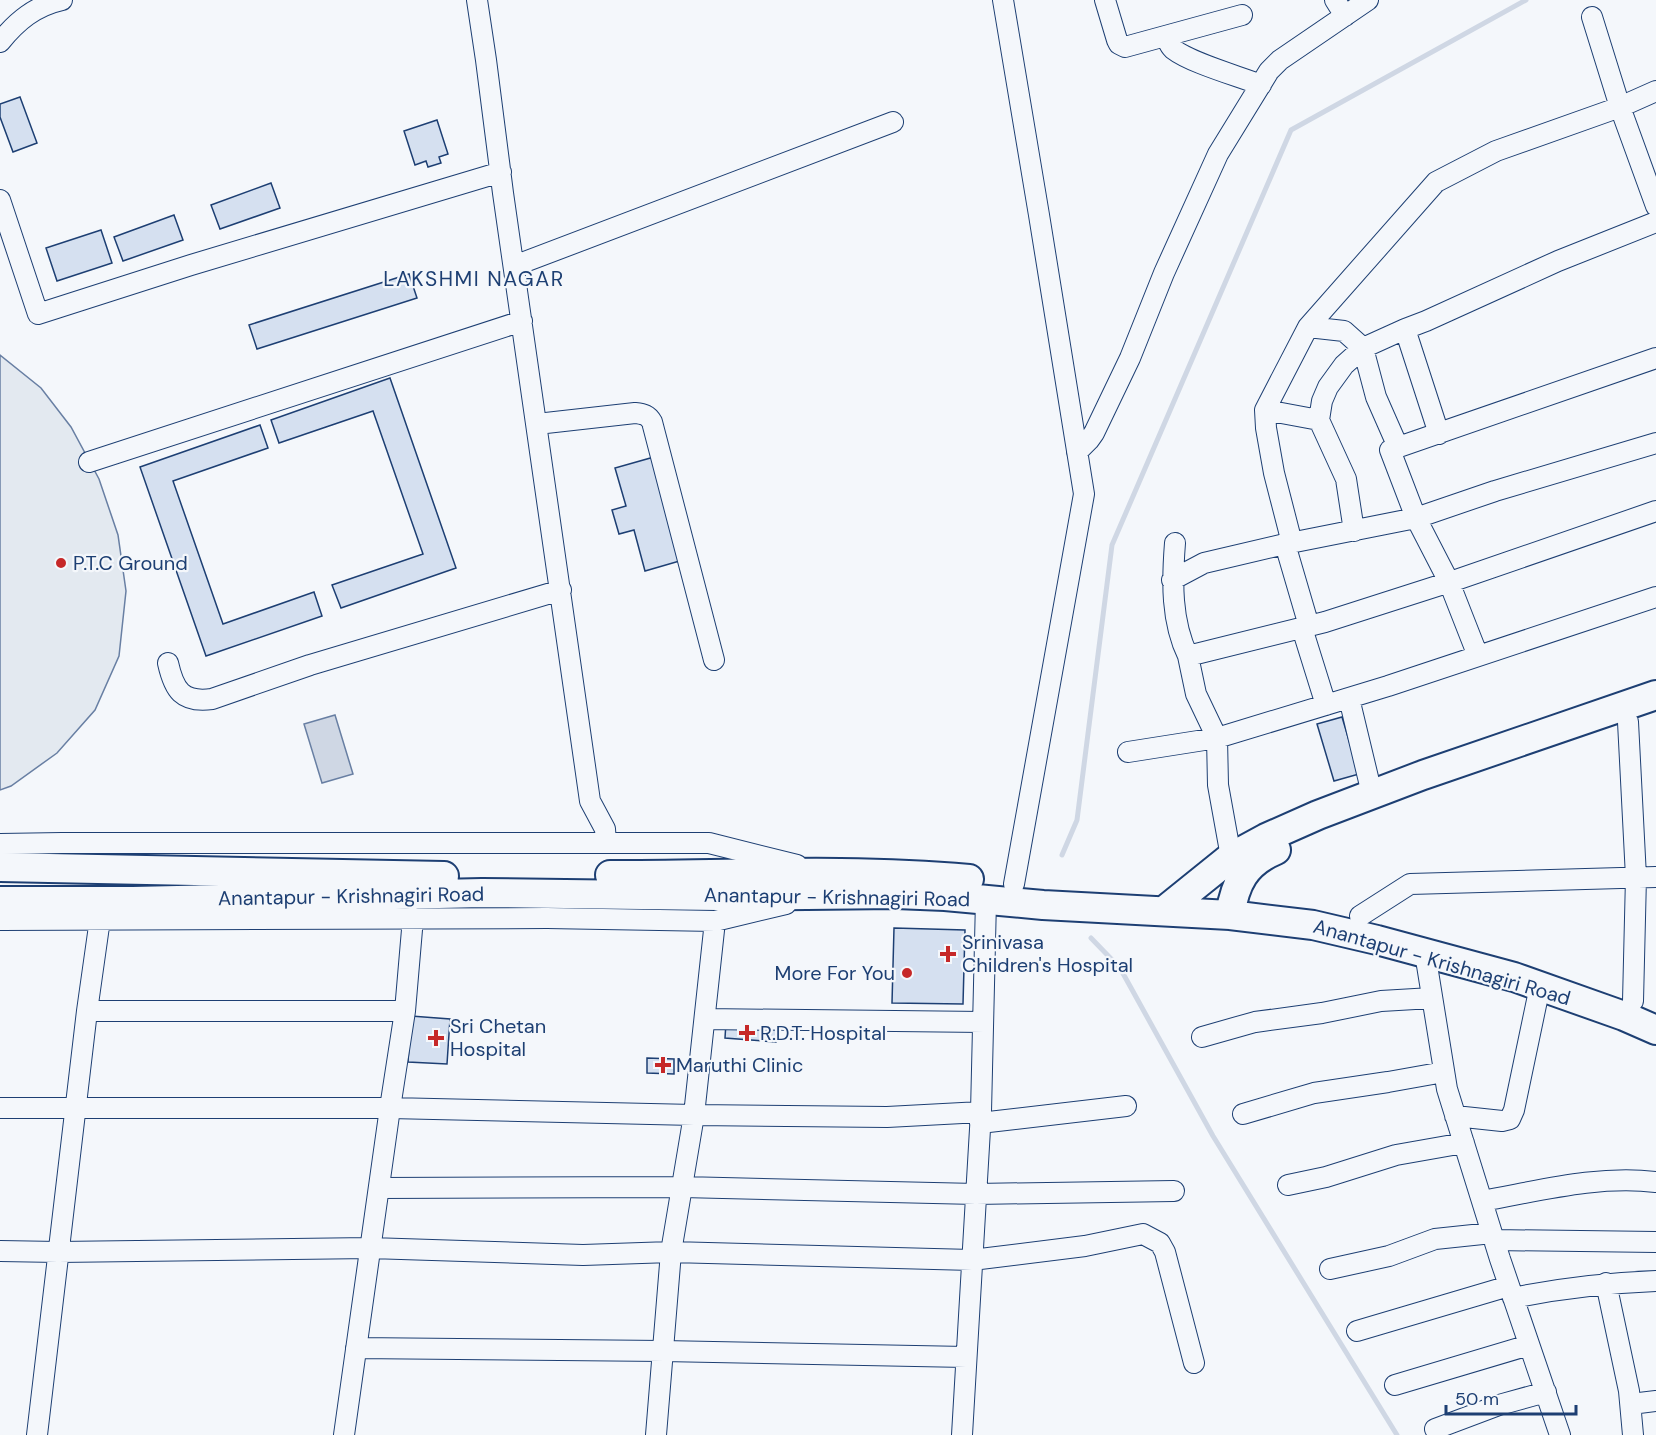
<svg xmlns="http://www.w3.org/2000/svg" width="1656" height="1435" viewBox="0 0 1656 1435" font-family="'DM Sans',sans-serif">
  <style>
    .green { fill: #e3e9f0; stroke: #687fa3; stroke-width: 1.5 }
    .water { fill: #cfd7e4; stroke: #687fa3; stroke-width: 1.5 }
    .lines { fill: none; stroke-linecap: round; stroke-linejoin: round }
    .stream { stroke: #cfd7e4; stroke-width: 5 }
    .building { fill: #d5e0f0; stroke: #1d3f73; stroke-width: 1.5 }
    .minor-casing { stroke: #1d3f73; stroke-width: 22 }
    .highway-casing { stroke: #1d3f73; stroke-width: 32 }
    .minor { stroke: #f4f7fb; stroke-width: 20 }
    .highway { stroke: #f4f7fb; stroke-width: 28 }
    .poi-dot { fill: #c62828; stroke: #f4f7fb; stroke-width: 2 }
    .labels { text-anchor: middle; stroke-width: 4.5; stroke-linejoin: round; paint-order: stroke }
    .poi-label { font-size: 20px; fill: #1d3f73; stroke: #f4f7fb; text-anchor: start }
    .street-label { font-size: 20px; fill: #1d3f73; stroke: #f4f7fb }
    .neighbourhood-label { font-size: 21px; letter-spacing: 1.5px; fill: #1d3f73; stroke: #f4f7fb }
  </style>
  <rect width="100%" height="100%" fill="#f4f7fb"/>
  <path class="green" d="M 0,355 L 41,388 L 71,427 L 99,479 L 118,535 L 126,591 L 119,656 L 95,710 L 57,753 L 11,786 L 0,790 Z"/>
  <path class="water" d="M 335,715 L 353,774 L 322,783 L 304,724 Z"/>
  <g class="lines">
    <path class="stream" d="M 1062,855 L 1077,820 L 1112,545 L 1291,130 L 1526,0
      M 1091,938 L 1120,968 L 1213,1136 L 1397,1435"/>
  </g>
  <path class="building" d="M 20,97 L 37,143 L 13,152 L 0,117 L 0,104 Z
    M 437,120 L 448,154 L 439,157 L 441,163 L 428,167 L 426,161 L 415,165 L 404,131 Z
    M 271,183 L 280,208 L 220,229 L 211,205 Z
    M 174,215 L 183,240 L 123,261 L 114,237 Z
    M 101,230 L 112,263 L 57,281 L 46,248 Z
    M 409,274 L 417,298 L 257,349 L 249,325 Z
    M 390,378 L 456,568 L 341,608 L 332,585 L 423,554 L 373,411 L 279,443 L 271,420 Z
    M 260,425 L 268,448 L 173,481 L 223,624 L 314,592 L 322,616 L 206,656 L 140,467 Z
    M 654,457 L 683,560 L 645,571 L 634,530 L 619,534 L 612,510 L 626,506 L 615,468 Z
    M 1342,717 L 1359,774 L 1334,781 L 1317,724 Z
    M 894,928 L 965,930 L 963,1004 L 892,1003 Z
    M 411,1016 L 450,1019 L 447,1064 L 408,1062 Z
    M 726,1022 L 777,1026 L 776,1042 L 725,1038 Z
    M 647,1058 L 674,1059 L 674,1074 L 647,1073 Z"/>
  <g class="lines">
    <defs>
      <path id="minor" d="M 477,0 L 486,60 L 503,193 L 590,801 L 605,829 L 606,843
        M 1003,0 L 1039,215 L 1084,494 L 1014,884
        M 1105,0 L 1117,40 L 1119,44 L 1125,47 L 1242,15
        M 1335,0 L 1345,16
        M 1592,17 L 1620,107 L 1656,206
        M 1166,37 C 1168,41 1169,45 1173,49 C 1191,63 1238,76 1261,85
        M 0,42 C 17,21 35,6 62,0
        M 0,200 L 38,314 L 191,265 L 501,172
        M 514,266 L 893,122
        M 1308,327 L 1344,331 L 1363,348 L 1376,397 L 1398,447
        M 1265,410 L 1266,428 L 1274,473 L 1292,543
        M 1319,420 L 1322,401 L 1328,387 L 1344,365 L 1363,348 L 1405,329
        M 537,424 L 635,413 C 644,414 648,415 652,422 L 714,660
        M 1439,434 L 1405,329 L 1426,321 L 1558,261 L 1656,222
        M 1077,452 L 1089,440 L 1094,433 L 1130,358 L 1164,273 L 1218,154 L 1269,71 L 1280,60 L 1368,0
        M 89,462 L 522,321
        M 1354,531 L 1346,479 L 1319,420 L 1265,410 L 1308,327 L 1436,182 L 1496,151 L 1620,107 L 1656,91
        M 1175,543 C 1172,581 1171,621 1188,656
        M 1172,580 L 1204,563 L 1285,544
        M 1309,626 L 1285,544 L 1416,518 L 1495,491 L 1656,443
        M 1302,628 L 1326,705
        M 1478,656 L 1449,582 L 1416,518 L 1390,450 L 1656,358
        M 168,663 C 174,690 182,703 212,699 L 310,665 L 561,590
        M 1349,698 L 1372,794
        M 1628,722 L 1636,877 L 1633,1001
        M 1128,752 L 1217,738 L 1196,694 L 1188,656 L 1325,622 L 1456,580 L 1656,511
        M 0,844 L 62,843 L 709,843 L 797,865
        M 1231,857 L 1218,785 L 1217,738 L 1388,686 L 1656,597
        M 1360,916 L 1410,884 L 1656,877
        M 0,920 L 547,918 L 715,921 L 786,904
        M 1425,953 L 1447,1089 L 1500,1259 L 1560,1435
        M 87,1011 L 405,1011
        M 705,1019 L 983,1022
        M 1202,1037 L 1255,1022 L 1322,1013 L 1381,1001 L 1432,998
        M 0,1108 L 390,1108 L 694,1115 L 887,1117 L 981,1112
        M 1243,1114 L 1314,1093 L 1388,1082 L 1444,1072
        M 1455,1116 L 1502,1121 L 1510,1119 L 1514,1110 L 1540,986
        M 980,1123 L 1126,1106
        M 1288,1185 L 1326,1177 L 1396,1155 L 1464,1143
        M 379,1188 L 682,1187 L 976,1194 L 1174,1191
        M 1482,1201 C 1539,1191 1597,1175 1656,1182
        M 1494,1240 L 1656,1242
        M 0,1251 L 58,1252 L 370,1248 L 583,1255 L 671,1252 L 972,1260 L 1085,1246 L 1143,1234 L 1160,1243 L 1165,1252 L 1194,1363
        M 1330,1269 L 1389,1256 L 1435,1239 L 1492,1233
        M 1606,1283 L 1629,1391 L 1633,1435
        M 1513,1298 C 1561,1288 1607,1283 1656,1281
        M 1357,1331 L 1509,1286
        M 356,1348 L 663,1351 L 966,1357
        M 1395,1385 L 1529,1345
        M 1631,1404 L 1656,1401
        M 1435,1429 L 1499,1405 L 1546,1392
        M 37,1435 L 87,1011 L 100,919
        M 344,1435 L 390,1108 L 405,1011 L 413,918
        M 656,1435 L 671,1252 L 694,1115 L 715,921
        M 962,1435 L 981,1112 L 986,900"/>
      <path id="highway" d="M 0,867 L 444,876
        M 610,875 C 730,875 850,868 969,879
        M 0,901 L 133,901 L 482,893 L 718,896 L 896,894 L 945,896 L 1043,905 L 1230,915 L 1313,925 L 1377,940 L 1514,977 L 1624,1016 L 1656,1030
        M 1164,911 L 1231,857 L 1266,838 L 1318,815 L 1423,775 L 1656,695
        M 1230,915 C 1235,883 1245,863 1276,850"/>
    </defs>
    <use href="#minor" class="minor-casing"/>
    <use href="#highway" class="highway-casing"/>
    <use href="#minor" class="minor"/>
    <use href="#highway" class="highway"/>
  </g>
  <g class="poi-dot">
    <circle cx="61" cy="563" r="6"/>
    <path d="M945 945h6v6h6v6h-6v6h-6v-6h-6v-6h6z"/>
    <circle cx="907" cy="973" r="6"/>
    <path d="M744 1024h6v6h6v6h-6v6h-6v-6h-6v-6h6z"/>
    <path d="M433 1029h6v6h6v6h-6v6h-6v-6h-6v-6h6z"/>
    <path d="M660 1056h6v6h6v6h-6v6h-6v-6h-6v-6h6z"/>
  </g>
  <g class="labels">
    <g class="poi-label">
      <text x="73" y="570">P.T.C Ground</text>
      <text x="962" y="949">Srinivasa<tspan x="962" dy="23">Children's Hospital</tspan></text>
      <text x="895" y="980" text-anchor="end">More For You</text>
      <text x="450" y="1033">Sri Chetan<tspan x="450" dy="23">Hospital</tspan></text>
      <text x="760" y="1040">R.D.T. Hospital</text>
      <text x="676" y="1072">Maruthi Clinic</text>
    </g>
    <g class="street-label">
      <text transform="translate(351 896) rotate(-1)" y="7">Anantapur - Krishnagiri Road</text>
      <text transform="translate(837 897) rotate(1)" y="7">Anantapur - Krishnagiri Road</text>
      <text transform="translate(1442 962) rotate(16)" y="7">Anantapur - Krishnagiri Road</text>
    </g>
    <g class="neighbourhood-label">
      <text x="474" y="286">LAKSHMI NAGAR</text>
    </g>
  </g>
  <path d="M1446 1405v9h130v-9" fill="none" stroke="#1d3f73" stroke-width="3"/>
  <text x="1455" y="1405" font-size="18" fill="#1d3f73" stroke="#f4f7fb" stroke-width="4.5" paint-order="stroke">50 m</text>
</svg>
